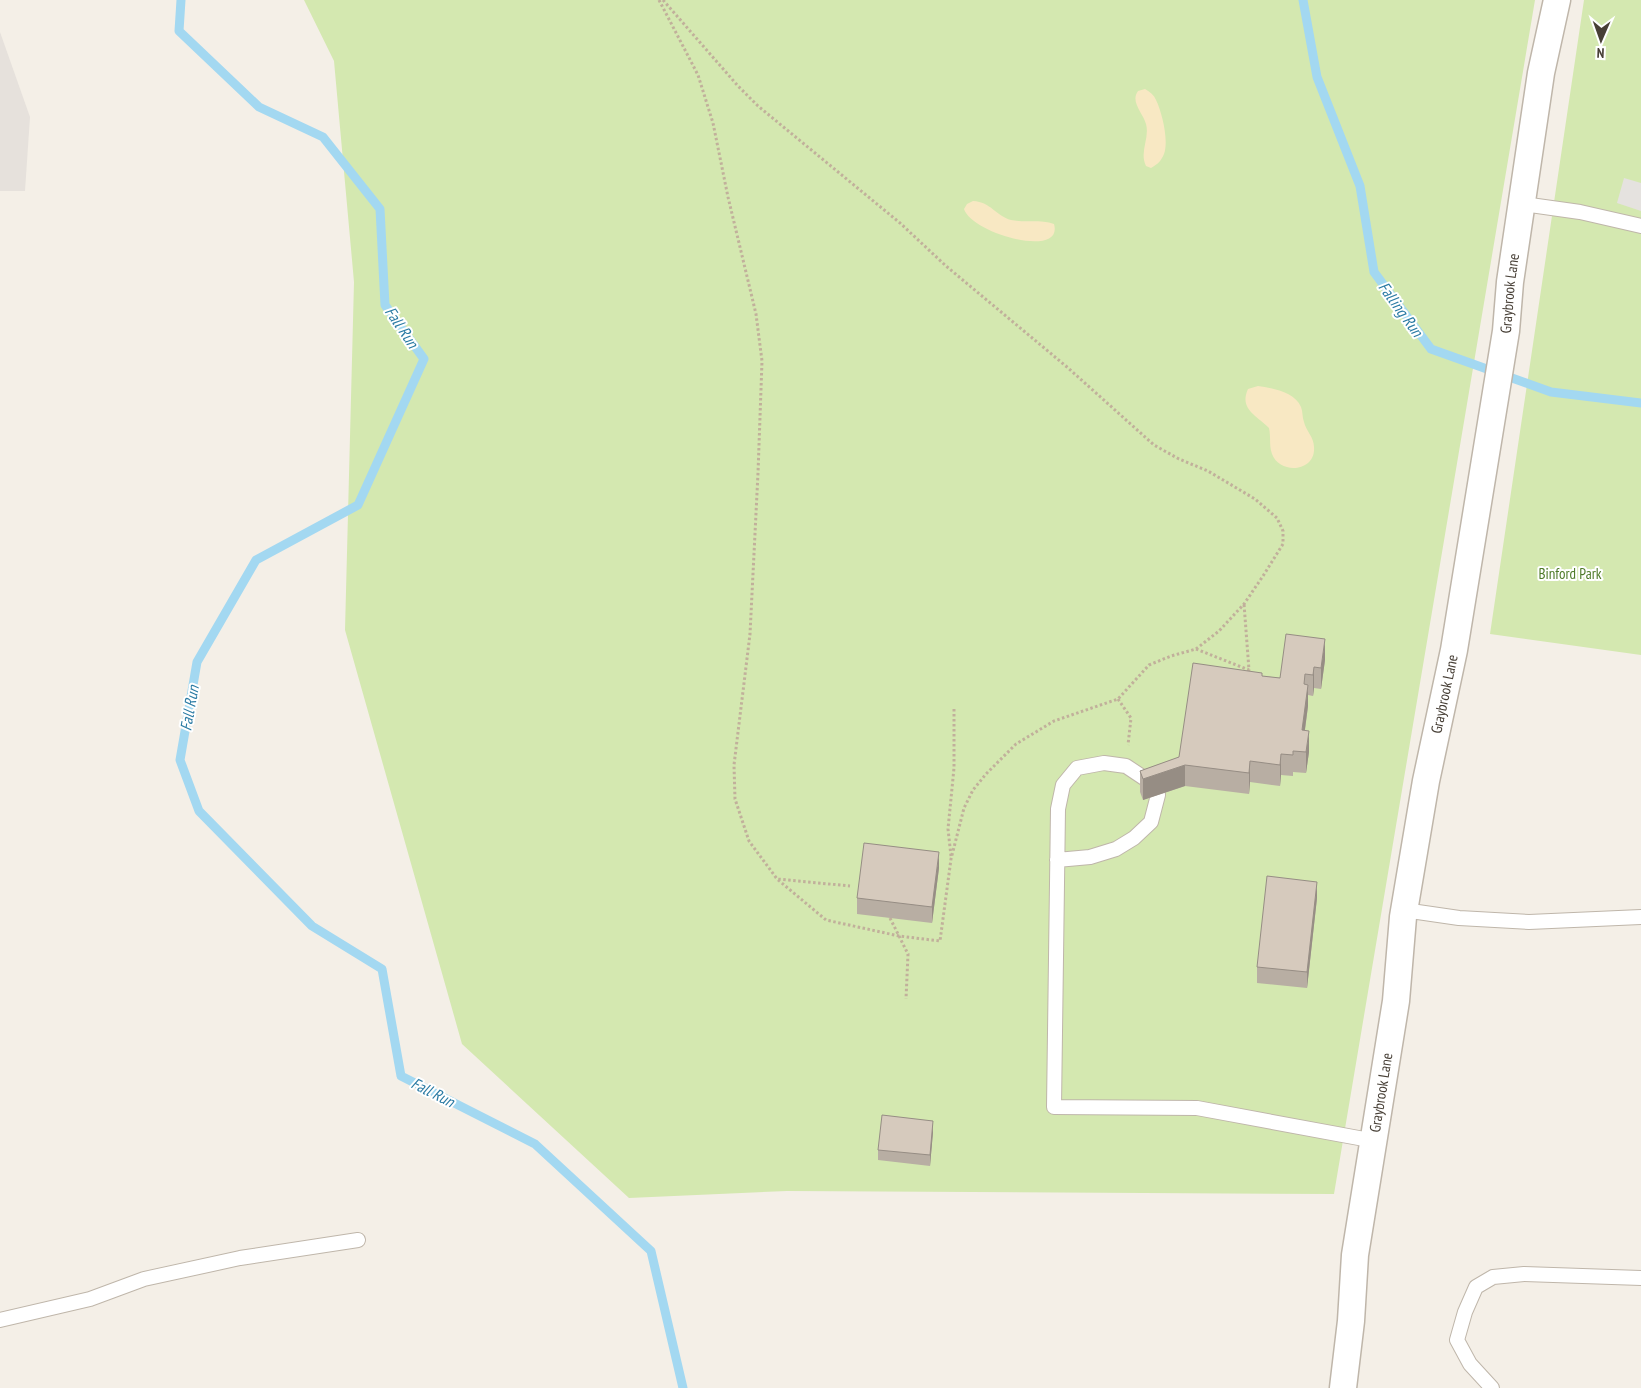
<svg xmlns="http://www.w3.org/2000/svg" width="1641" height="1388" viewBox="0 0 1641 1388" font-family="'PT Sans Narrow',sans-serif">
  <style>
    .industrial { fill: #e6e1dc }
    .green { fill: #d4e8b0 }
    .sand { fill: #f8e8c3 }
    .parking { fill: #e5e2df }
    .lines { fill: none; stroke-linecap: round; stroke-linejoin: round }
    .stream { stroke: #a3d8f1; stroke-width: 9 }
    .service-casing { stroke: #bfb6aa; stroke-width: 16 }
    .minor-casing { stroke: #bfb6aa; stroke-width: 29 }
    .path { stroke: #c1b09b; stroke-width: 3; stroke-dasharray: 2.5 2.5; stroke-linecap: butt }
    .service { stroke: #fff; stroke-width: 14 }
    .minor { stroke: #fff; stroke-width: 26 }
    .wall { fill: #b8aea3 }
    .shaded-wall { fill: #968d84 }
    .building { fill: #d6cabd; stroke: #968d84 }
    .labels { text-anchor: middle; stroke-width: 4; stroke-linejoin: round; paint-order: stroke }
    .street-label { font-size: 15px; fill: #473f36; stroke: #fff }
    .park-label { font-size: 15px; fill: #4e7a29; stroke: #fff }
    .water-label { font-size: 16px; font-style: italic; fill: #2b7ba4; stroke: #fff }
  </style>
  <rect width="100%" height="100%" fill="#f4efe7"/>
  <path class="industrial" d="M 0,32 L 30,117 L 25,191 L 0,191 Z"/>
  <path class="green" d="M 304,0 L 1535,0 L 1334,1194 L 787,1191 L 629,1198 L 462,1044 L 345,630 L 354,282 L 334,61 Z
    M 1584,0 L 1641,0 L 1641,655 L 1490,634 Z"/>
  <path class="sand" d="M 1145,89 C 1150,92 1154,95 1156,100 C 1162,112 1169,141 1164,154 C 1161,161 1158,164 1151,168 L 1146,166 C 1139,152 1150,138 1146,124 C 1143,113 1130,102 1138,91 Z
    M 973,201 C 991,202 996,216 1011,220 C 1025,223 1041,219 1054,224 C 1064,259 972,234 964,209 L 967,204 Z
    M 1258,386 C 1272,388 1295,392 1301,407 C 1303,412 1302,417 1304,422 C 1306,431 1314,437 1314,447 C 1316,472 1280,475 1272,454 C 1269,446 1271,437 1269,428 C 1256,415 1239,409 1248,389 Z"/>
  <path class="parking" d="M 1624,178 L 1641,183 L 1641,211 L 1617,203 Z"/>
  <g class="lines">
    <path class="stream" d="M 181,0 L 179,31 L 259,107 L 323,137 L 380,209 L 385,305 L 424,359 L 358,505 L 256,560 L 197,662 L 180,760 L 199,811 L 312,926 L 382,969 L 401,1076 L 535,1144 L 651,1251 L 683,1388
      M 1303,0 L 1317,77 L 1360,186 L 1374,272 L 1431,349 L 1551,392 L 1641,403"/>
    <defs>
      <path id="service" d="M 1523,204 L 1580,212 L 1641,226
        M 1057,860 L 1090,857 L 1116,849 L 1134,838 L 1151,822 L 1158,795 L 1156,786 L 1126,766 L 1104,763 L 1077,768 L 1063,785 L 1058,809 L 1054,1107 L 1197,1108 L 1375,1141
        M 1404,910 L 1459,918 L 1529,922 L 1641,917
        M 0,1320 L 90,1299 L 144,1279 L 240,1258 L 358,1240
        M 1492,1388 L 1470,1364 L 1457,1340 L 1465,1312 L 1476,1287 L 1493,1277 L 1524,1274 L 1641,1278"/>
      <g id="minor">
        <path id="s1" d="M 1343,1388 L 1351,1321 L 1355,1255 L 1396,1001 L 1403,917 L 1426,781 L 1454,650 L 1506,331 L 1510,282 L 1541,73 L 1557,0"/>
      </g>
    </defs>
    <use href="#service" class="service-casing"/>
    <use href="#minor" class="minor-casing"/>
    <path class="path" d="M 659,0 L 698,75 L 713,123 L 728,197 L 756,314 L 762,361 L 758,473 L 750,634 L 734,765 L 735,799 L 749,841 L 777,879 L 850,886
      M 663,0 L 738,86 L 758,106 L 900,223 L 946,266 L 1067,367 L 1154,445 L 1179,459 L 1208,471 L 1255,499 L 1277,518 L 1283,531 L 1283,544 L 1263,576 L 1244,604 L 1219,631 L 1196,649 L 1171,656 L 1149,665 L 1118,699 L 1054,721 L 1016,744 L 986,774 L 973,790 L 964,808 L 951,859 L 940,941 L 899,936 L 826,920 L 777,879
      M 1196,649 L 1249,670 L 1244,604
      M 1118,699 L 1131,718 L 1128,745
      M 951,856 L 948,829 L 954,768 L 954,707
      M 890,918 L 908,954 L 906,999"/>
    <use href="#service" class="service"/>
    <use href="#minor" class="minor"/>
  </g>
  <path class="wall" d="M 1325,660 L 1321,689 L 1314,688 L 1313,696 L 1308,695 L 1308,706 L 1305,730 L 1309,752 L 1306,773 L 1293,772 L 1293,776 L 1281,775 L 1280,786 L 1250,782 L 1249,794 L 1185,786 L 1143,800 L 1140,792 L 1140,771 L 1179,757 L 1262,676 L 1280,678 Z
    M 939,868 L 932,923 L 857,914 L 857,898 Z
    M 1317,898 L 1307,988 L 1257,983 L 1257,967 Z
    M 933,1132 L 930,1166 L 878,1160 L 878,1150 Z"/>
  <path class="shaded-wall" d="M 1325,639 L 1325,660 L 1321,689 L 1321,668 Z
    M 1314,667 L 1314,688 L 1313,696 L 1313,675 Z
    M 1308,685 L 1308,706 L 1302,751 L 1302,730 Z
    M 1309,731 L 1309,752 L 1306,773 L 1306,752 Z
    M 1281,754 L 1281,775 L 1280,786 L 1280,765 Z
    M 1250,761 L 1250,782 L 1249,794 L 1249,773 Z
    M 1185,765 L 1185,786 L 1143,800 L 1143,779 Z
    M 939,852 L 939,868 L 932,923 L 932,907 Z
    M 1317,882 L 1317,898 L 1307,988 L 1307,972 Z
    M 933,1121 L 933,1132 L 930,1166 L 930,1155 Z"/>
  <path class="building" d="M 1286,634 L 1325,639 L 1321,668 L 1314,667 L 1313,675 L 1305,674 L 1304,684 L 1308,685 L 1302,730 L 1309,731 L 1306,752 L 1293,751 L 1293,755 L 1281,754 L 1280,765 L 1250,761 L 1249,773 L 1185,765 L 1143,779 L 1140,771 L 1179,757 L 1193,663 L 1262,673 L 1262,676 L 1280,678 Z
    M 864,843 L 939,852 L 932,907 L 857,898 Z
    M 1267,876 L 1317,882 L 1307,972 L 1257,967 Z
    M 882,1115 L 933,1121 L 930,1155 L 878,1150 Z"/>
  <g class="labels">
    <g class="street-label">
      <text dy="5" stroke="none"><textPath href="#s1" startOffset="1108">Graybrook Lane</textPath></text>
      <text dy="5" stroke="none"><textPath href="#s1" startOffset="702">Graybrook Lane</textPath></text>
      <text dy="5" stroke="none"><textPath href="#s1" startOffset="298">Graybrook Lane</textPath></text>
    </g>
    <g class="park-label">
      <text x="1570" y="579">Binford Park</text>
    </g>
    <g class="water-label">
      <text transform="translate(1401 309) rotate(54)" y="6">Falling Run</text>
      <text transform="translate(402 327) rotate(56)" y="6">Fall Run</text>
      <text transform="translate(189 708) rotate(-80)" y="6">Fall Run</text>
      <text transform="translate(433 1092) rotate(27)" y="6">Fall Run</text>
    </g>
  </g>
  <g transform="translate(1601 40) rotate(182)" stroke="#ffffff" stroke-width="4" paint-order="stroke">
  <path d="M0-4L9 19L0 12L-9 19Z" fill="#473f36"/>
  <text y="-8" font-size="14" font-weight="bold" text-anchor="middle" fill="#473f36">N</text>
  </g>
</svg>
